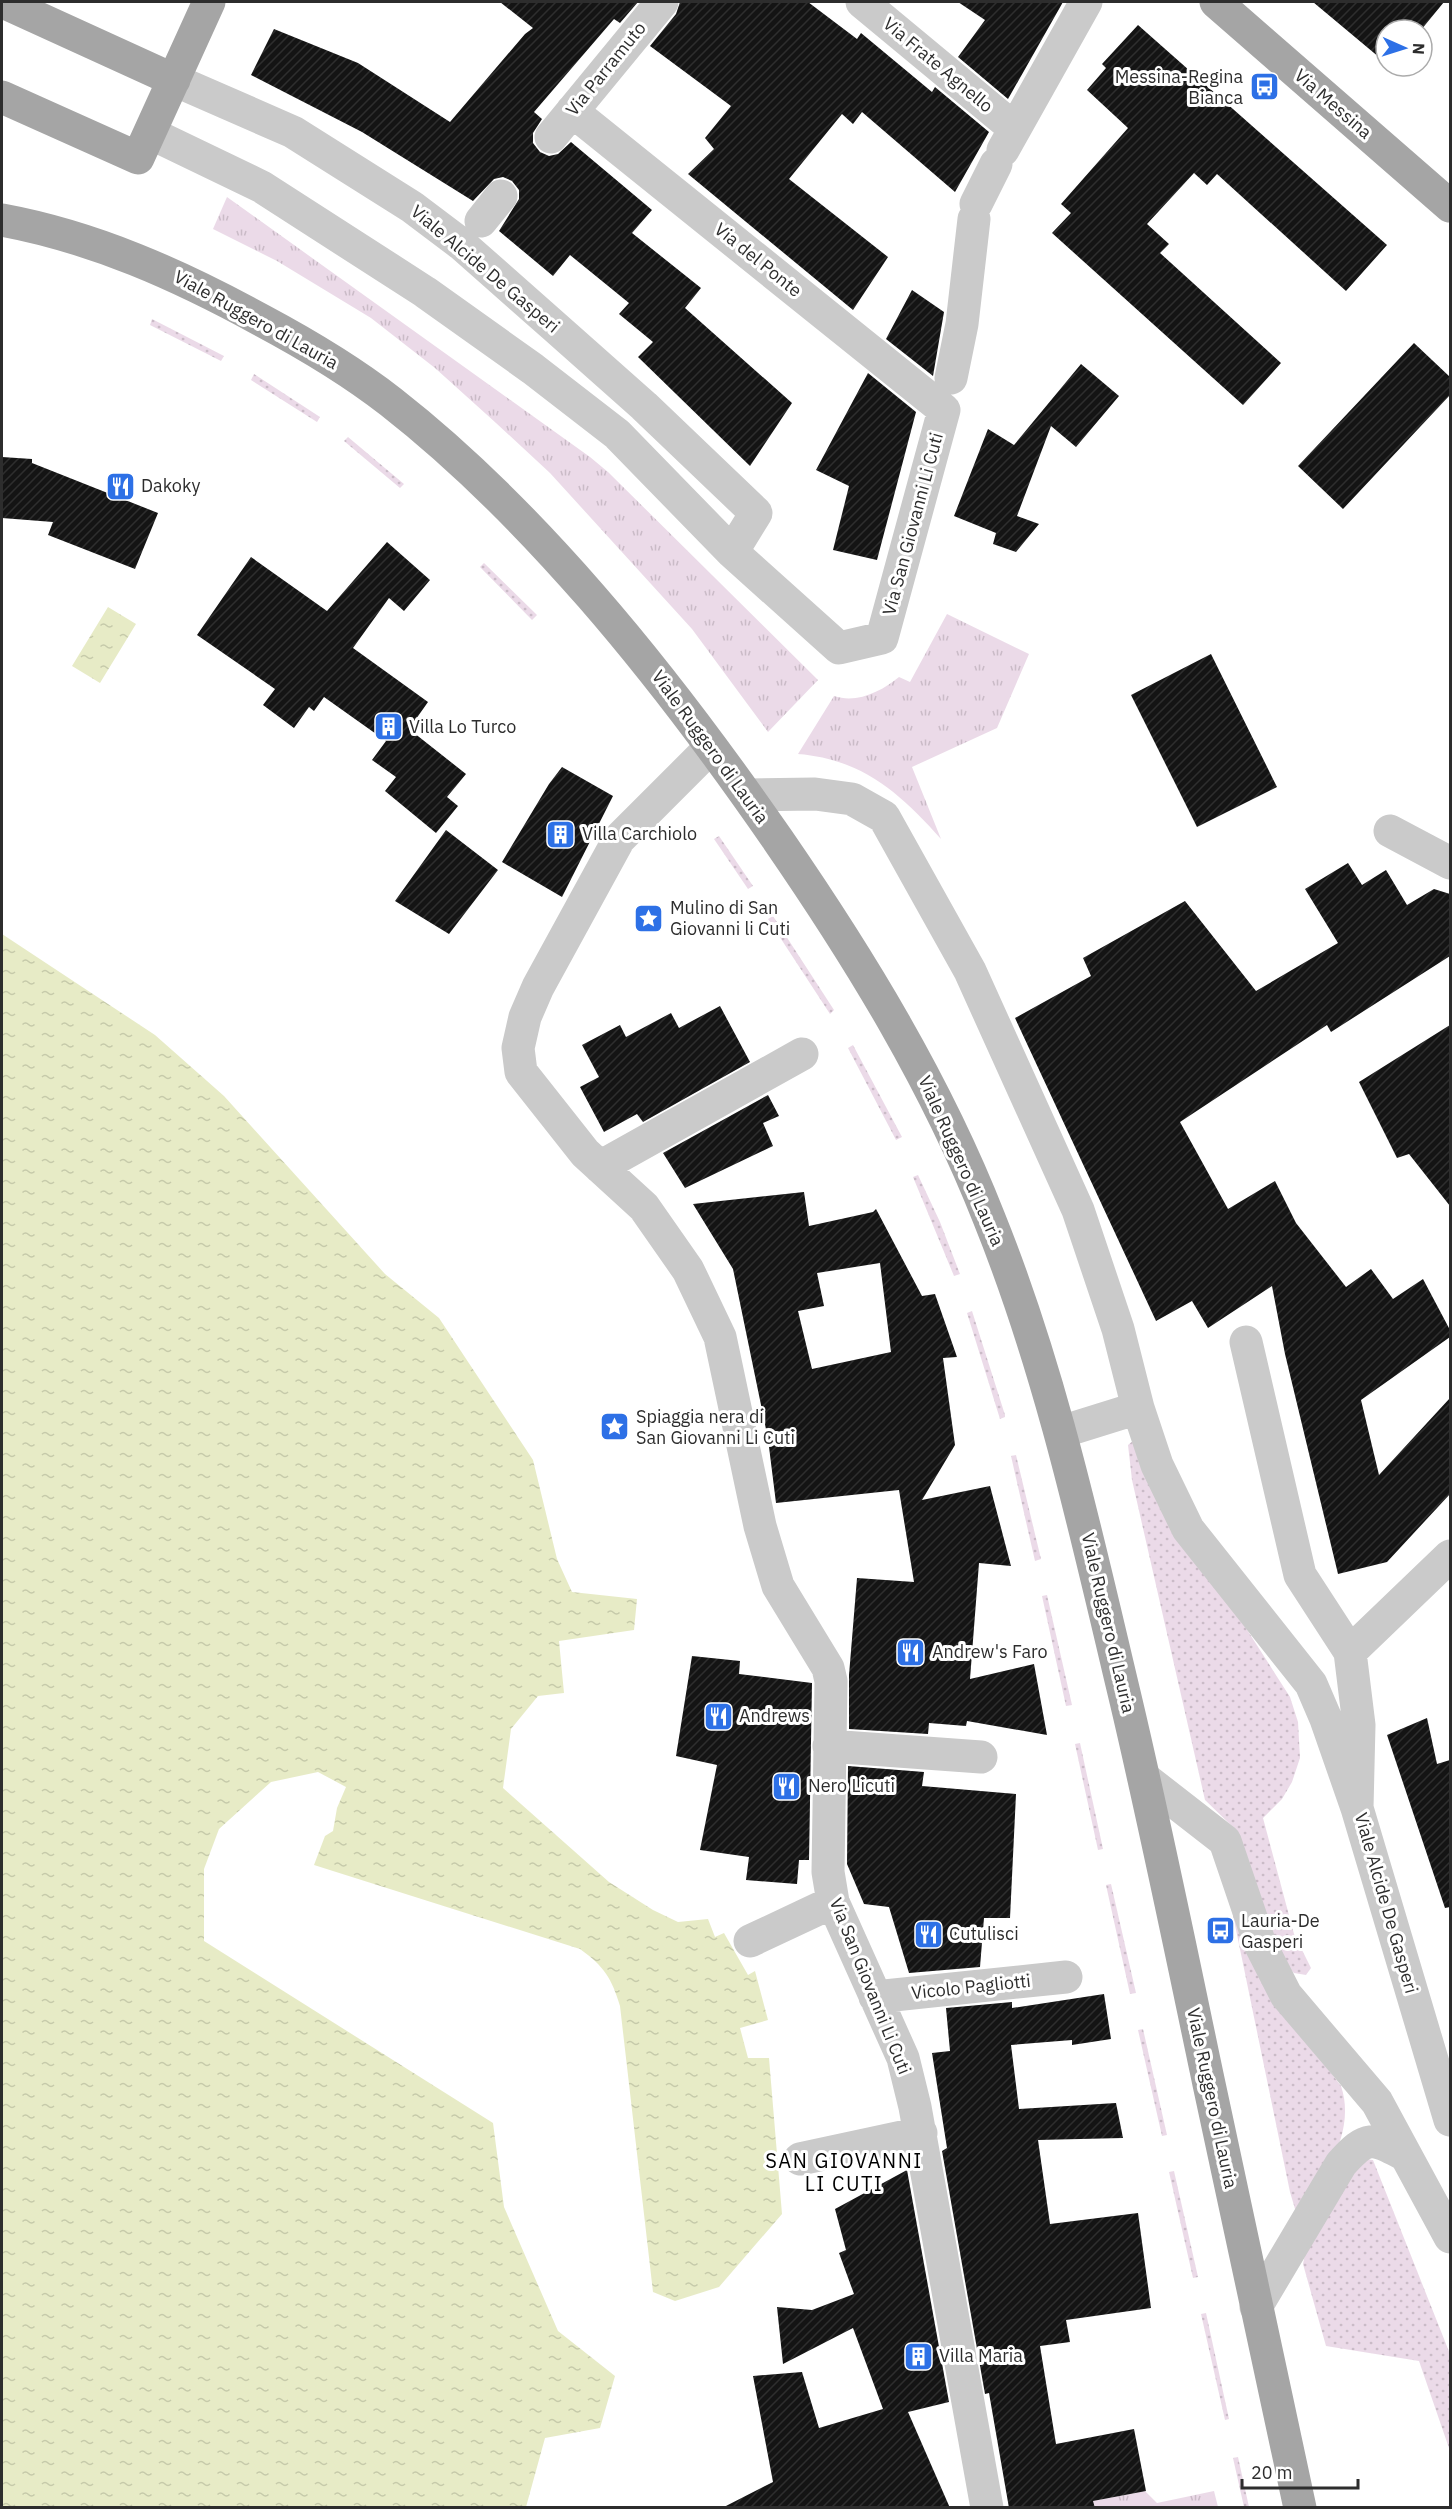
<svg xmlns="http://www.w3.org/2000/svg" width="1452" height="2509" viewBox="0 0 1452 2509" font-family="'IBM Plex Sans',sans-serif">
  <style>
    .grass { fill: url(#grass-tufts) }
    .garden { fill: url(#garden-dots) }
    .water { fill: url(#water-ripples) }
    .building { fill: url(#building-hatch); fill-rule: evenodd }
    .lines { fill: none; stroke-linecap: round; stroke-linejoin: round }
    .minor { stroke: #cacaca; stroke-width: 33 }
    .major { stroke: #a5a5a5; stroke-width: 33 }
    .labels { text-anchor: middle; stroke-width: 6; stroke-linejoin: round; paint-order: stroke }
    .street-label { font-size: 18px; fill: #2d2d2d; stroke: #fff }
    .poi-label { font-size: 18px; fill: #2d2d2d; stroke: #fff; text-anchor: start }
    .neighbourhood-label { font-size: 20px; letter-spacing: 1.5px; fill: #000; stroke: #fff }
  </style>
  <defs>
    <pattern id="grass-tufts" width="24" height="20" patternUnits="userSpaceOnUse" patternTransform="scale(1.5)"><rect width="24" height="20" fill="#ebdae8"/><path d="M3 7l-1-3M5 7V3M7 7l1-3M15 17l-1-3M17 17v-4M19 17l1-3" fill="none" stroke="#cabbc7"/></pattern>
    <pattern id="garden-dots" width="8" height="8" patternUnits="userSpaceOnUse" patternTransform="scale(1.5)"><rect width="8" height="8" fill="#ebdae8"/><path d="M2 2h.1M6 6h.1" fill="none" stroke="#cabbc7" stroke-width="1.8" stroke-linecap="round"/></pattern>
    <pattern id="water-ripples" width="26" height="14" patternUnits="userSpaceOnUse" patternTransform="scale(1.5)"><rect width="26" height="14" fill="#e7ebc6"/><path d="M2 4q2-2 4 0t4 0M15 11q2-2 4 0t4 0" fill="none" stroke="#c6caaa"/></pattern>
    <pattern id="building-hatch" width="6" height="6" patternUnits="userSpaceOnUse" patternTransform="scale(1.5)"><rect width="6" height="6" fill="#141414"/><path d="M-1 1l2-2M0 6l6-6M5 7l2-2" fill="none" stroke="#2e2e2e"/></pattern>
  </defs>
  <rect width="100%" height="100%" fill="#fff"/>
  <path class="grass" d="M 227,197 L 590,457 L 608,472 L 818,680 L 768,732 L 692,629 L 550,473 L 496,423 L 435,368 L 371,318 L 277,261 L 213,229 Z
    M 947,614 L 1029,654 L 997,728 L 912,767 L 941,839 C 900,793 862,759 798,754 L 834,696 C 857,704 882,691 899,677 L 910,682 Z
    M 1145,2491 L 1157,2503 L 1214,2491 L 1218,2507 L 1095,2507 L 1093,2501 Z"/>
  <path class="garden" d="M 152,319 L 224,356 L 221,361 L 150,325 Z
    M 254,374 L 320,417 L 317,422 L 251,380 Z
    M 348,437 L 404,484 L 400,488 L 344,441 Z
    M 484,563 L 537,615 L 532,620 L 480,567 Z
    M 719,836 L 753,886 L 748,889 L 714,839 Z
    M 773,916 L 834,1010 L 830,1014 L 768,919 Z
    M 853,1045 L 902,1137 L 896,1140 L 848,1048 Z
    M 918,1175 L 940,1222 L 960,1274 L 954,1276 L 913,1177 Z
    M 972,1311 L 1005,1415 L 1005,1417 L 1000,1419 L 967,1313 Z
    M 1134,1440 L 1244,1625 L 1290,1697 L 1298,1722 L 1300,1758 L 1292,1782 L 1282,1799 L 1263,1818 L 1294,1934 L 1311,1968 L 1306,1975 L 1294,1973 L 1281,1961 L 1235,1829 L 1205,1800 L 1132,1480 L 1128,1445 Z
    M 1016,1455 L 1041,1559 L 1035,1561 L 1011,1456 Z
    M 1047,1595 L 1072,1705 L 1066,1706 L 1042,1596 Z
    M 1080,1743 L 1103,1849 L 1098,1850 L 1075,1744 Z
    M 1220,1852 L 1268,1990 L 1341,2086 C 1357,2133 1322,2181 1298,2219 L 1290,2192 Z
    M 1111,1884 L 1136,1993 L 1130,1994 L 1106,1885 Z
    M 1143,2029 L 1167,2135 L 1162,2136 L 1138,2030 Z
    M 1357,2158 L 1373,2160 L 1450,2354 L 1450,2451 L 1419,2361 L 1326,2346 L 1303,2264 L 1306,2249 Z
    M 1174,2171 L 1198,2277 L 1193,2278 L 1169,2172 Z
    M 1206,2313 L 1229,2419 L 1225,2420 L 1201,2314 Z
    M 1238,2457 L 1249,2507 L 1244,2507 L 1233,2458 Z"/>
  <path class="water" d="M 108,607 L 136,624 L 100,683 L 72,666 Z
    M 2,934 L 155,1035 L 224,1096 L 385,1274 L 439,1318 L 533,1460 L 557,1559 L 572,1592 L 637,1599 L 634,1630 L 559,1641 L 564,1693 L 538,1696 L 511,1729 L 503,1788 L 609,1882 L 653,1910 L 678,1922 L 708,1919 L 715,1937 L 724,1933 L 748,1975 L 755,1971 L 768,2020 L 740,2028 L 748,2058 L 769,2058 L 782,2214 L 719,2287 L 675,2301 L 653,2292 L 620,2006 C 612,1979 604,1966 580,1949 L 314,1865 L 325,1836 L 333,1831 L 337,1808 L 346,1787 L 318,1772 L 271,1782 L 219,1829 L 204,1869 L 204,1941 L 493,2123 L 504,2207 L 558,2331 L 615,2376 L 600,2428 L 545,2438 L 526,2507 L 2,2507 Z"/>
  <path class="building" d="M 500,2 L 638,2 L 620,23 L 614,19 L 534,112 L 542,119 L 533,133 L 533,143 L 540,152 L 549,156 L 558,154 L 571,142 L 652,210 L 632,233 L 701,288 L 685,308 L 792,403 L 750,466 L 638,357 L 653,342 L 619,314 L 629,303 L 570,255 L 553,276 L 499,231 L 519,199 L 519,190 L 512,181 L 503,177 L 494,179 L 473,201 L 362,132 L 251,75 L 274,29 L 358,63 L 450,122 L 525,34 L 533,28 Z
    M 680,2 L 808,2 L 857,39 L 861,33 L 932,92 L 935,87 L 989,132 L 955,192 L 862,112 L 853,124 L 842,114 L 789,179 L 888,257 L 853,310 L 688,174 L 714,149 L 705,138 L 731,106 L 650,46 L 676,14 Z
    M 958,2 L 1063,2 L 1008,99 L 958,57 L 985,20 Z
    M 1313,2 L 1444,2 L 1421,30 L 1386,30 L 1386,63 Z
    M 1138,25 L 1387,245 L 1346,291 L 1217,174 L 1207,185 L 1194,173 L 1147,224 L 1169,244 L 1160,253 L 1281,363 L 1243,405 L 1052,233 L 1071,213 L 1061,204 L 1128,128 L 1087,90 L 1106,68 L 1102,64 Z
    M 912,290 L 944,312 L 933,376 L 886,339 Z
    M 1414,343 L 1450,377 L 1450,395 L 1343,509 L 1298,466 Z
    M 1081,364 L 1119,396 L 1076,447 L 1051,426 L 1017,516 L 1039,524 L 1016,552 L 993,544 L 996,533 L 954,516 L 988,429 L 1014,445 Z
    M 868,373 L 916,412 L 877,560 L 833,550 L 849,486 L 816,470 Z
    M 2,457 L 32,459 L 32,463 L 158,513 L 135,569 L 48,535 L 53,522 L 2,518 Z
    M 387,542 L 430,580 L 404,611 L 389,598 L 353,648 L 428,702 L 409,729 L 466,774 L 447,797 L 458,806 L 436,833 L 385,791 L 396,777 L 372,760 L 386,741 L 324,697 L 314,711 L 309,707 L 294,728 L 263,705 L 275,689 L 197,635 L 251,557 L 327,611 Z
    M 1211,654 L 1277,787 L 1197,827 L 1131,695 Z
    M 562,767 L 613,796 L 562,897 L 502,862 L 549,784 Z
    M 446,830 L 498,870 L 449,934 L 395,901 Z
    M 1348,863 L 1362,885 L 1386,870 L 1407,905 L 1434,889 L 1450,894 L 1450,956 L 1331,1032 L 1327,1025 L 1180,1122 L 1228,1209 L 1275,1181 L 1296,1223 L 1346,1287 L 1371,1269 L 1393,1299 L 1423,1279 L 1450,1330 L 1450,1337 L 1361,1400 L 1379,1475 L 1450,1398 L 1450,1494 L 1387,1562 L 1338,1574 L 1285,1354 L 1272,1286 L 1208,1328 L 1192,1301 L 1156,1321 L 1015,1018 L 1091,976 L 1083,958 L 1185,901 L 1256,991 L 1338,943 L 1305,889 Z
    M 720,1006 L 750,1062 L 643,1122 L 637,1114 L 604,1132 L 580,1087 L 599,1077 L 582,1045 L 620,1025 L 626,1037 L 671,1013 L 679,1028 Z
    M 1450,1025 L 1450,1206 L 1409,1154 L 1397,1158 L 1359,1082 Z
    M 768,1095 L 779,1116 L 763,1123 L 773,1146 L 685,1188 L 663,1153 Z
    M 804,1192 L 809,1226 L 873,1212 L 876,1209 L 922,1296 L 935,1294 L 957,1357 L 943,1358 L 955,1445 L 922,1500 L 990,1486 L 1011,1566 L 979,1563 L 970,1679 L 1034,1664 L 1047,1735 L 967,1721 L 966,1726 L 929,1723 L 928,1734 L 849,1729 L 849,1675 L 857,1578 L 914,1582 L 899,1490 L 776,1503 L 768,1439 L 733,1269 L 693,1204 ZM 880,1263 L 891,1352 L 812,1369 L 798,1311 L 824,1306 L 817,1273 Z
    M 692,1656 L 740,1661 L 739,1674 L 812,1683 L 809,1860 L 799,1860 L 797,1884 L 746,1880 L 749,1857 L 700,1850 L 717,1765 L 676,1756 Z
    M 1427,1718 L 1437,1764 L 1450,1760 L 1450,1907 L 1445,1908 L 1387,1735 Z
    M 848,1766 L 924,1772 L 922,1786 L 1016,1794 L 1010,1918 L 984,1918 L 980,1967 L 909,1973 L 889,1907 L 864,1904 L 847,1864 Z
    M 1104,1994 L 1111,2039 L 1072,2045 L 1072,2040 L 1011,2045 L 1019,2109 L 1116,2103 L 1123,2138 L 1038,2140 L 1050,2224 L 1138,2213 L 1151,2308 L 1066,2320 L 1070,2342 L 1040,2346 L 1056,2444 L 1134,2429 L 1146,2491 L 1093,2501 L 1095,2508 L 1009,2508 L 989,2393 L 985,2394 L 942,2151 L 947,2148 L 932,2053 L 950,2051 L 946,2008 L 1012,2002 L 1012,2008 Z
    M 907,2170 L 949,2402 L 908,2412 L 950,2508 L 722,2508 L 773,2482 L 753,2376 L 802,2372 L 819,2428 L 883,2409 L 853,2328 L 783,2364 L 777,2307 L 812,2310 L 854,2294 L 839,2253 L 846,2250 L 835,2209 Z"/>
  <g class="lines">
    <path class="minor" d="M 862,2 L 1014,128
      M 174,80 L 293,132 L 412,207 L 461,244 L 555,327 L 644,406 L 756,513 L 732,552
      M 150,133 L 262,187 L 425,292 L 533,369 L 617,434 L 732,552 L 839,648 L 882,638 L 944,410 L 572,111
      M 551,137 L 662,2
      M 1003,150 L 1086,2
      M 976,204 L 996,164
      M 481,221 L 501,196
      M 951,378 L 962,324 L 974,219
      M 711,747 L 619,839 L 538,987 L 525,1017 L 518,1048 L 521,1072 L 585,1153 L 644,1207 L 688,1270 L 720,1337 L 760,1526 L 778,1586 L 828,1668 L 831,1681 L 828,1872 L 833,1902 L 903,2058 L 915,2107 L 987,2508
      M 747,795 L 815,794 L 852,799 L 884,817 L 970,971 L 1078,1210 L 1118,1329 L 1138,1408 L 1157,1465 L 1188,1529 L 1311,1684 L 1326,1719 L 1357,1808
      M 1390,831 L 1450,863
      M 600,1167 L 802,1054
      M 1246,1342 L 1300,1575 L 1350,1652 L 1359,1725 L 1357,1808 L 1450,2120
      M 1061,1432 L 1138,1408
      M 1350,1652 L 1450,1556
      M 829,1746 L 981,1757
      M 1144,1778 L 1225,1841 L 1260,1944 L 1286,1995 L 1377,2102 L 1450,2237
      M 750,1941 L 833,1902
      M 875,1997 L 1066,1977
      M 800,2159 L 921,2133
      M 1256,2307 L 1341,2164 C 1367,2135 1372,2137 1405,2155"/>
    <path class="major" d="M 3,2 L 174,80
      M 1216,2 L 1450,206
      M 2,97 L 138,158 L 209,2
      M 2,220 C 94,237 179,275 261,320 C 306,344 350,370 391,402 C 464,459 530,526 591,596 C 659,674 720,756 778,840 C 860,959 936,1083 989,1218 C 1052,1374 1087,1538 1126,1701 C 1156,1828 1182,1956 1209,2084 C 1239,2225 1270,2366 1300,2508"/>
  </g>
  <defs>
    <symbol id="bus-square" viewBox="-11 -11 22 22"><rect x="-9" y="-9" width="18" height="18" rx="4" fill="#2d70e6" stroke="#fff"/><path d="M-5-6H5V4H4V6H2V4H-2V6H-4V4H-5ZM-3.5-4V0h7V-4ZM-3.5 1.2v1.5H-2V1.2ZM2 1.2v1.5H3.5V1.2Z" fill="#fff"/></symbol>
    <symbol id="restaurant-square" viewBox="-11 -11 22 22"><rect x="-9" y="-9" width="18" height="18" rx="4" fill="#2d70e6" stroke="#fff"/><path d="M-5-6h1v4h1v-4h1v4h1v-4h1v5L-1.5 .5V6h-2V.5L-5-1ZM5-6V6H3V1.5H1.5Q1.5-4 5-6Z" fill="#fff"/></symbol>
    <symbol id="building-square" viewBox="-11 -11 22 22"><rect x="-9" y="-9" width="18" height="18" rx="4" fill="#2d70e6" stroke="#fff"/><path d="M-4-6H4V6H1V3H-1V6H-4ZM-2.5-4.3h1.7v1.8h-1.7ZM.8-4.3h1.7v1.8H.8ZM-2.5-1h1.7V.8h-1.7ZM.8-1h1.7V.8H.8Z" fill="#fff"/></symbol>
    <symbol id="sight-square" viewBox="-11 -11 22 22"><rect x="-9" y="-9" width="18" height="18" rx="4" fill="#2d70e6" stroke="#fff"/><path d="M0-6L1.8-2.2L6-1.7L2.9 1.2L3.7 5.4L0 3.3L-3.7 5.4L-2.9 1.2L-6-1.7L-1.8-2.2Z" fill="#fff"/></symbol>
  </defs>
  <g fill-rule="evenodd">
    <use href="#bus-square" x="1248" y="70" width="33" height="33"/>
    <use href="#restaurant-square" x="104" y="470" width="33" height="33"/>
    <use href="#building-square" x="372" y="710" width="33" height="33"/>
    <use href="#building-square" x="544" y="818" width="33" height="33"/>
    <use href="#sight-square" x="632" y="902" width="33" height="33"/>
    <use href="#sight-square" x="598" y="1410" width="33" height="33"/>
    <use href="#restaurant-square" x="894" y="1636" width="33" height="33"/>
    <use href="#restaurant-square" x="702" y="1700" width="33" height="33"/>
    <use href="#restaurant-square" x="770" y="1770" width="33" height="33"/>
    <use href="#bus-square" x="1204" y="1914" width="33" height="33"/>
    <use href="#restaurant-square" x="912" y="1918" width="33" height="33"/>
    <use href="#building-square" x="902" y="2340" width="33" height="33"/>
  </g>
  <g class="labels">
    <g class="street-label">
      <text transform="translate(938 65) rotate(40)" y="6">Via Frate Agnello</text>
      <text transform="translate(606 69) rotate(-51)" y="6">Via Parramuto</text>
      <text transform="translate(1333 104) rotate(41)" y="6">Via Messina</text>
      <text transform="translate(758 260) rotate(39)" y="6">Via del Ponte</text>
      <text transform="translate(485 269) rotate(40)" y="6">Viale Alcide De Gasperi</text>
      <text transform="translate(256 320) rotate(29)" y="6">Viale Ruggero di Lauria</text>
      <text transform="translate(913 524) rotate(-75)" y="6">Via San Giovanni Li Cuti</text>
      <text transform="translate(710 747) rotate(54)" y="6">Viale Ruggero di Lauria</text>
      <text transform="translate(961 1161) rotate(66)" y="6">Viale Ruggero di Lauria</text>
      <text transform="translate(1108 1623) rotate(77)" y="6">Viale Ruggero di Lauria</text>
      <text transform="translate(1386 1903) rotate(74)" y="6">Viale Alcide De Gasperi</text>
      <text transform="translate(870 1986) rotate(68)" y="6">Via San Giovanni Li Cuti</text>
      <text transform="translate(971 1987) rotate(-6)" y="6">Vicolo Pagliotti</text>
      <text transform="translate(1212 2098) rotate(78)" y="6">Viale Ruggero di Lauria</text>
    </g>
    <g class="poi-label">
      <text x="1243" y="83" text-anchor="end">Messina-Regina<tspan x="1243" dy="21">Bianca</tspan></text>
      <text x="141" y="492">Dakoky</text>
      <text x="409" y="733">Villa Lo Turco</text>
      <text x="582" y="840">Villa Carchiolo</text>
      <text x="670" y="914">Mulino di San<tspan x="670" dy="21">Giovanni li Cuti</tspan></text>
      <text x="636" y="1423">Spiaggia nera di<tspan x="636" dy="21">San Giovanni Li Cuti</tspan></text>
      <text x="932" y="1658">Andrew's Faro</text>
      <text x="739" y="1722">Andrews</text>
      <text x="808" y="1792">Nero Licuti</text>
      <text x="1241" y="1927">Lauria-De<tspan x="1241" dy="21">Gasperi</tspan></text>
      <text x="949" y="1940">Cutulisci</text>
      <text x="939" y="2362">Villa Maria</text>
    </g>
    <g class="neighbourhood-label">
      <text x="844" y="2168">SAN GIOVANNI<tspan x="844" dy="23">LI CUTI</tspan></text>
    </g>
  </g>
  <rect width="1452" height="2509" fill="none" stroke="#2d2d2d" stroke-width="6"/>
  <g transform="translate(1404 48) rotate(93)"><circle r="28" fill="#ffffff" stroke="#ababab" stroke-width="1.5"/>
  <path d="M0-4.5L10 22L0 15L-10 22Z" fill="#2d70e6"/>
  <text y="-9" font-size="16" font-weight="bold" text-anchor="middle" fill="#2d2d2d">N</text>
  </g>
  <path d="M1242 2479v9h116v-9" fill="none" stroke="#2d2d2d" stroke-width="3"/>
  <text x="1251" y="2479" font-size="18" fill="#2d2d2d" stroke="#ffffff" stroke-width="4.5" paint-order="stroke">20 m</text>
</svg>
